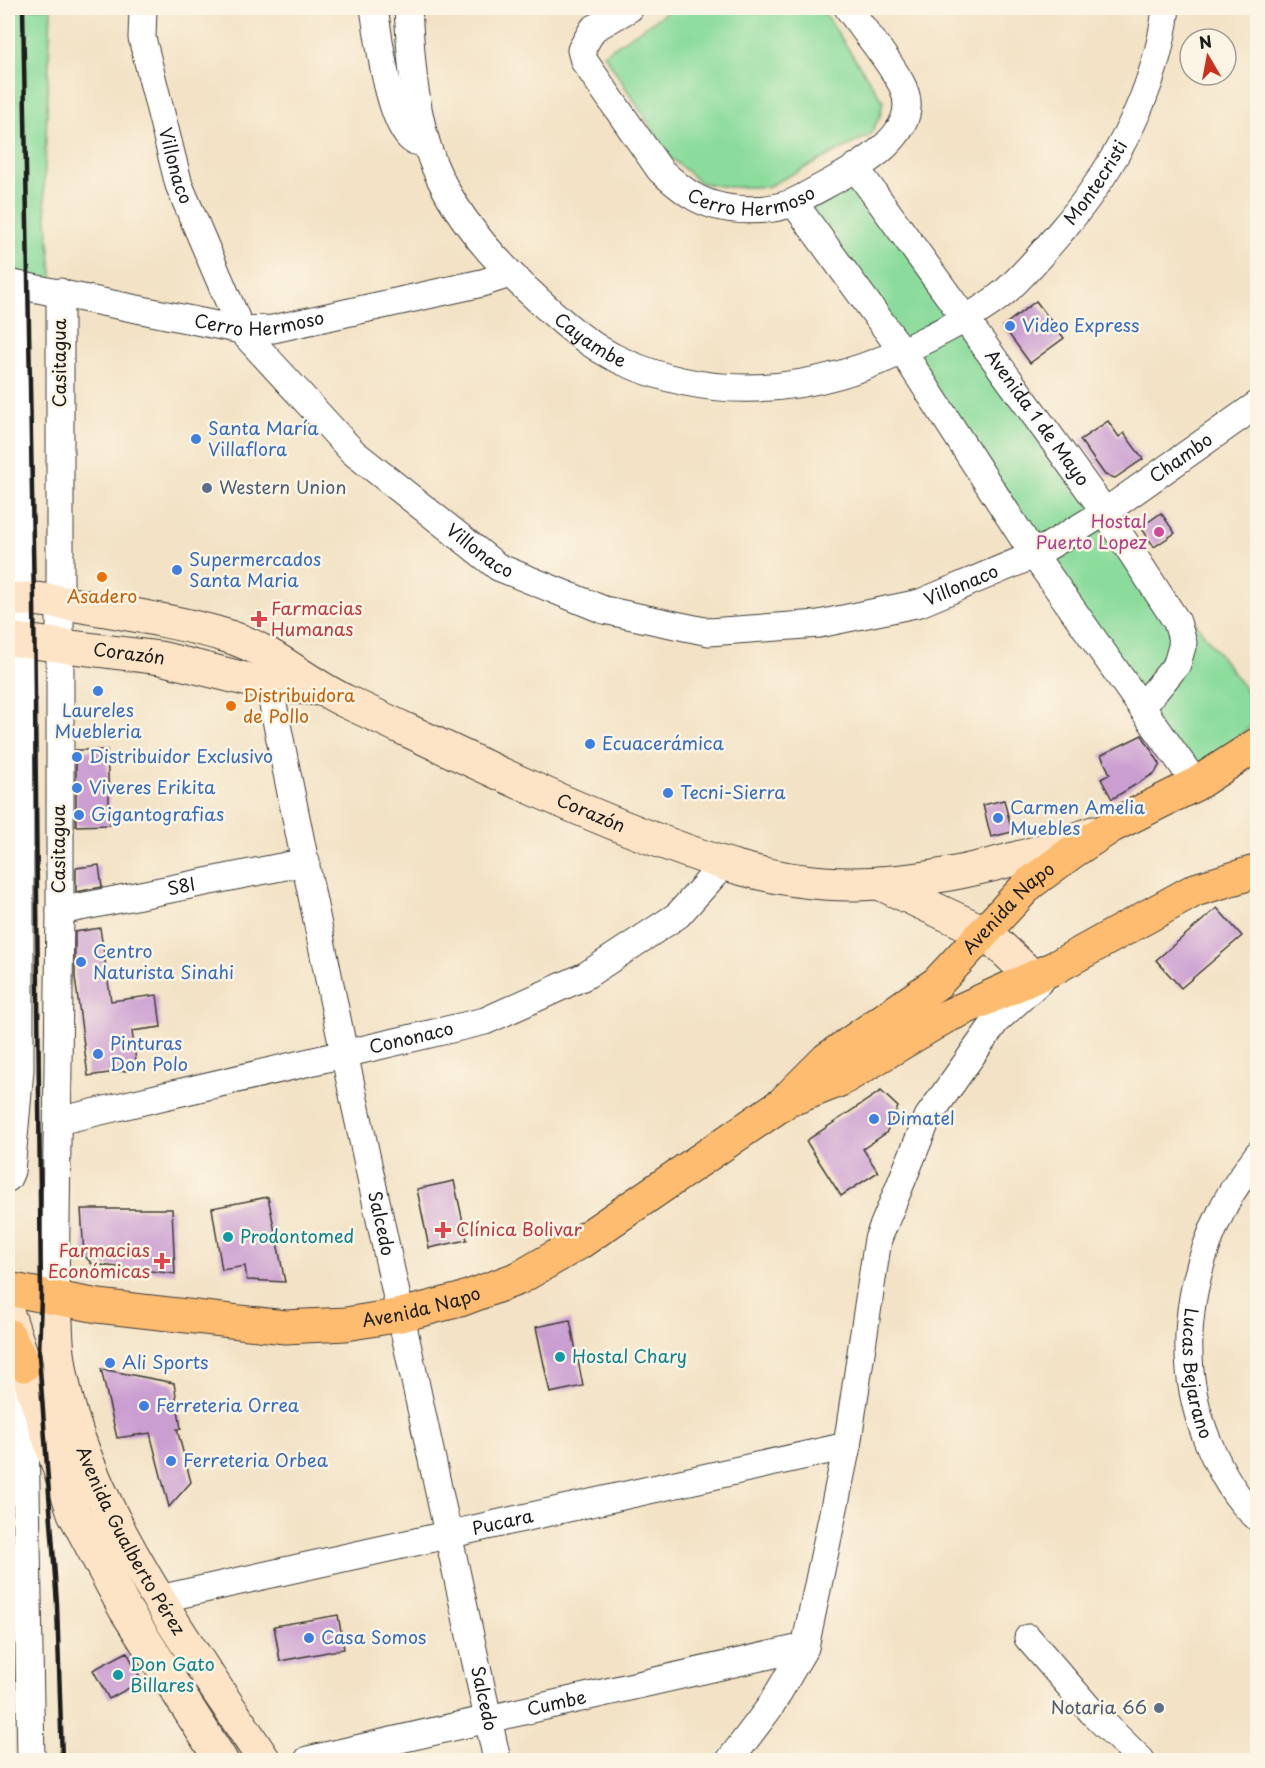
<svg xmlns="http://www.w3.org/2000/svg" width="1265" height="1768" viewBox="0 0 1265 1768" font-family="'Playpen Sans',sans-serif">
  <style>
    .green { fill: #8bdc9c; stroke: #547c5c; stroke-width: 1.5 }
    .building { fill: #cb9ed2 }
    .lines { fill: none; stroke-linecap: round; stroke-linejoin: round }
    .minor-casing { stroke: #3c3a35; stroke-width: 29 }
    .secondary-casing { stroke: #3c3a35; stroke-width: 35 }
    .primary-casing { stroke: #3c3a35; stroke-width: 35 }
    .minor { stroke: #fff; stroke-width: 27 }
    .secondary { stroke: #fee4c6; stroke-width: 33 }
    .primary { stroke: #fdbc70; stroke-width: 33 }
    .rail { stroke: #1c1c1c; stroke-width: 4.5 }
    .shop-dot { fill: #3f7fe0; stroke: #fcf5e5; stroke-width: 2 }
    .service-dot { fill: #5c6f8a; stroke: #fcf5e5; stroke-width: 2 }
    .hotel-dot { fill: #d1479c; stroke: #fcf5e5; stroke-width: 2 }
    .food-dot { fill: #e8710a; stroke: #fcf5e5; stroke-width: 2 }
    .health-dot { fill: #e0444e; stroke: #fcf5e5; stroke-width: 2 }
    .culture-dot { fill: #0f9aa8; stroke: #fcf5e5; stroke-width: 2 }
    .labels { text-anchor: middle; stroke-width: 5; stroke-linejoin: round; paint-order: stroke }
    .street-label { font-size: 18px; fill: #1c1c1c; stroke: #fcf5e5 }
    .shop-label { font-size: 18px; fill: #366cbe; stroke: #fcf5e5; text-anchor: start }
    .service-label { font-size: 18px; fill: #4e5e75; stroke: #fcf5e5; text-anchor: start }
    .hotel-label { font-size: 18px; fill: #b23c85; stroke: #fcf5e5; text-anchor: end }
    .food-label { font-size: 18px; fill: #c56008; stroke: #fcf5e5 }
    .health-label { font-size: 18px; fill: #be3a42; stroke: #fcf5e5; text-anchor: start }
    .culture-label { font-size: 18px; fill: #0d838f; stroke: #fcf5e5; text-anchor: start }
  </style>
  <rect width="100%" height="100%" fill="#fcf5e5"/>
  <filter id="ink" filterUnits="userSpaceOnUse"><feTurbulence type="fractalNoise" baseFrequency=".0167" numOctaves="2"/><feDisplacementMap in="SourceGraphic" scale="12" xChannelSelector="R" yChannelSelector="G"/><feConvolveMatrix kernelMatrix="1 2 1 2 8 2 1 2 1" color-interpolation-filters="sRGB"/></filter>
  <filter id="wash" filterUnits="userSpaceOnUse"><feTurbulence type="fractalNoise" baseFrequency=".008" numOctaves="4" result="noise"/><feDisplacementMap in="SourceGraphic" scale="24" xChannelSelector="R" yChannelSelector="G"/><feGaussianBlur stdDeviation="1.35" result="paint"/><feColorMatrix in="noise" values="0 0 0 0 0 0 0 0 0 0 0 0 0 0 0 0 0 1.4 0 .05"/><feComposite in="paint" operator="in"/></filter>
  <g filter="url(#wash)">
    <rect width="100%" height="100%" fill="#f3e2c5"/>
    <path class="green" d="M 8,8 L 51,8 L 44,191 L 53,282 L 8,275 Z
      M 673,8 L 821,8 L 883,101 L 880,116 L 870,135 L 767,187 L 728,187 L 701,183 L 671,158 L 604,54 Z
      M 855,167 L 1257,705 L 1257,719 L 1196,784 L 794,203 Z"/>
    <g id="blocks">
      <path class="building" d="M 1036,301 L 1064,338 L 1030,363 L 1003,326 Z
        M 1108,421 L 1119,437 L 1124,433 L 1143,459 L 1115,478 L 1105,475 L 1080,440 Z
        M 1161,513 L 1175,533 L 1154,547 L 1141,527 Z
        M 1142,735 L 1160,764 L 1155,773 L 1112,799 L 1101,779 L 1110,774 L 1101,755 Z
        M 76,750 L 107,750 L 110,825 L 76,826 Z
        M 1004,800 L 1012,832 L 991,837 L 983,805 Z
        M 99,865 L 102,887 L 76,892 L 76,868 Z
        M 1217,908 L 1242,936 L 1181,988 L 1156,960 Z
        M 100,928 L 111,1001 L 157,995 L 161,1027 L 132,1031 L 137,1069 L 88,1076 L 75,977 L 75,932 Z
        M 881,1091 L 898,1107 L 886,1133 L 863,1149 L 878,1172 L 841,1196 L 806,1141 Z
        M 454,1181 L 467,1240 L 429,1248 L 417,1189 Z
        M 268,1197 L 285,1282 L 247,1280 L 245,1266 L 222,1270 L 212,1208 Z
        M 81,1209 L 172,1209 L 175,1274 L 92,1264 L 84,1255 Z
        M 570,1320 L 583,1386 L 550,1393 L 536,1327 Z
        M 101,1369 L 174,1383 L 181,1429 L 177,1429 L 191,1482 L 169,1507 L 150,1433 L 117,1438 Z
        M 338,1615 L 344,1649 L 280,1661 L 274,1626 Z
        M 127,1652 L 142,1681 L 109,1699 L 93,1670 Z"/>
    </g>
  </g>
  <g filter="url(#ink)">
    <use href="#blocks" fill-opacity="0" stroke="#3c3a35" stroke-width="1.5"/>
    <g class="lines">
      <defs>
        <g id="minor">
          <path id="s1" d="M 143,8 L 142,38 L 179,185 L 241,330 L 353,452 L 498,567 L 604,610 L 709,632 L 819,624 L 920,603 L 1034,555 L 1105,512 L 1258,404"/>
          <path d="M 374,8 C 379,40 388,114 409,137 C 413,142 420,142 426,143"/>
          <path id="s2" d="M 408,8 C 411,59 414,116 434,165 C 455,216 493,259 534,296 C 561,321 589,347 624,362 C 728,408 833,389 931,337 C 956,324 984,310 1006,291 C 1026,273 1045,250 1062,230 C 1115,168 1157,90 1166,8"/>
          <path id="s3" d="M 630,8 L 593,29 L 581,50 L 584,61 L 660,170 C 670,179 681,189 693,196 C 721,213 773,215 802,198 C 837,177 927,141 903,87 C 891,62 864,31 848,8"/>
          <path id="s4" d="M 855,167 L 1105,512 L 1177,622 L 1183,643 L 1177,664 L 1142,707"/>
          <path d="M 794,203 L 903,352 L 1034,555 L 1196,784"/>
          <path id="s5" d="M 8,283 L 241,330 L 273,329 L 482,283 L 510,274"/>
          <path id="s6" d="M 269,685 L 344,1053 L 497,1760"/>
          <path id="s7" d="M 60,911 L 306,862"/>
          <path id="s8" d="M 58,1121 L 485,1021 L 585,976 L 678,915 L 723,865"/>
          <path id="s9" d="M 1258,1154 C 1246,1171 1232,1189 1223,1208 C 1186,1282 1176,1365 1208,1442 C 1220,1470 1235,1499 1258,1518"/>
          <path d="M 8,1178 L 11,1171 L 20,1070 L 20,668 L 13,284"/>
          <path d="M 55,1298 L 60,911 L 60,292"/>
          <path d="M 24,1381 L 31,1760"/>
          <path id="s10" d="M 159,1599 L 847,1446"/>
          <path d="M 1028,1638 L 1092,1712 L 1141,1760"/>
          <path id="s11" d="M 308,1760 L 805,1647"/>
          <path d="M 730,1760 L 770,1707 L 805,1647 L 847,1446 L 878,1239 L 928,1117 L 996,1021 L 1042,979"/>
        </g>
        <g id="secondary">
          <path id="s12" d="M 8,599 L 34,599 L 59,602 C 115,612 173,620 227,636 C 273,650 304,682 347,702 C 448,749 549,799 654,839 C 710,860 763,879 824,883 C 910,889 1013,864 1093,833"/>
          <path id="s13" d="M 8,639 L 160,658 L 269,685 L 320,689"/>
          <path d="M 879,883 L 986,933 L 1033,977"/>
          <path id="s14" d="M 55,1298 C 56,1316 56,1335 58,1353 C 75,1495 188,1643 264,1760"/>
          <path d="M 8,1314 L 74,1513 L 125,1609 L 221,1760"/>
        </g>
        <g id="primary">
          <path d="M 797,1097 L 840,1080 L 943,1018 L 1054,968 L 1195,890 L 1258,871"/>
          <path id="s15" d="M 8,1289 L 98,1306 L 285,1327 L 346,1324 L 401,1315 L 460,1300 L 519,1278 L 579,1243 L 782,1104 L 827,1059 L 937,983 L 1029,884 L 1071,853 L 1112,826 L 1196,784 L 1258,744"/>
          <path d="M 8,1335 L 24,1365"/>
        </g>
      </defs>
      <use href="#minor" class="minor-casing"/>
      <use href="#secondary" class="secondary-casing"/>
      <use href="#primary" class="primary-casing"/>
      <use href="#minor" class="minor"/>
      <use href="#secondary" class="secondary"/>
      <use href="#primary" class="primary"/>
      <path class="rail" d="M 23,8 L 34,599 L 41,1295 L 39,1356 L 57,1604 L 62,1760"/>
    </g>
  </g>
  <g class="shop-dot">
    <circle cx="1010" cy="326" r="6"/>
    <circle cx="196" cy="439" r="6"/>
    <circle cx="177" cy="570" r="6"/>
    <circle cx="98" cy="691" r="6"/>
    <circle cx="590" cy="744" r="6"/>
    <circle cx="77" cy="757" r="6"/>
    <circle cx="77" cy="788" r="6"/>
    <circle cx="668" cy="793" r="6"/>
    <circle cx="79" cy="815" r="6"/>
    <circle cx="998" cy="818" r="6"/>
    <circle cx="81" cy="962" r="6"/>
    <circle cx="98" cy="1054" r="6"/>
    <circle cx="874" cy="1119" r="6"/>
    <circle cx="110" cy="1363" r="6"/>
    <circle cx="144" cy="1406" r="6"/>
    <circle cx="171" cy="1461" r="6"/>
    <circle cx="309" cy="1638" r="6"/>
  </g>
  <g class="service-dot">
    <circle cx="207" cy="488" r="6"/>
    <circle cx="1159" cy="1708" r="6"/>
  </g>
  <circle class="hotel-dot" cx="1159" cy="532" r="6"/>
  <g class="food-dot">
    <circle cx="102" cy="577" r="6"/>
    <circle cx="231" cy="706" r="6"/>
  </g>
  <g class="health-dot">
    <path d="M256 610h6v6h6v6h-6v6h-6v-6h-6v-6h6z"/>
    <path d="M440 1221h6v6h6v6h-6v6h-6v-6h-6v-6h6z"/>
    <path d="M159 1252h6v6h6v6h-6v6h-6v-6h-6v-6h6z"/>
  </g>
  <g class="culture-dot">
    <circle cx="228" cy="1237" r="6"/>
    <circle cx="560" cy="1357" r="6"/>
    <circle cx="118" cy="1675" r="6"/>
  </g>
  <g class="labels">
    <g class="street-label">
      <text dy="6" stroke="none"><textPath href="#s1" startOffset="162">Villonaco</textPath></text>
      <text dy="6" stroke="none"><textPath href="#s2" startOffset="987">Montecristi</textPath></text>
      <text dy="6" stroke="none"><textPath href="#s3" startOffset="314">Cerro Hermoso</textPath></text>
      <text dy="6" stroke="none"><textPath href="#s5" startOffset="256">Cerro Hermoso</textPath></text>
      <text dy="6" stroke="none"><textPath href="#s2" startOffset="398">Cayambe</textPath></text>
      <text transform="translate(60 363) rotate(-90)" y="6">Casitagua</text>
      <text dy="6" stroke="none"><textPath href="#s4" startOffset="310">Avenida 1 de Mayo</textPath></text>
      <text dy="6" stroke="none"><textPath href="#s1" startOffset="1425">Chambo</textPath></text>
      <text dy="6" stroke="none"><textPath href="#s1" startOffset="666">Villonaco</textPath></text>
      <text dy="6" stroke="none"><textPath href="#s1" startOffset="1170">Villonaco</textPath></text>
      <text dy="6" stroke="none"><textPath href="#s13" startOffset="122">Corazón</textPath></text>
      <text dy="6" stroke="none"><textPath href="#s12" startOffset="628">Corazón</textPath></text>
      <text transform="translate(59 849) rotate(-90)" y="6">Casitagua</text>
      <text dy="6" stroke="none"><textPath href="#s7" startOffset="124">S8I</textPath></text>
      <text dy="6" stroke="none"><textPath href="#s15" startOffset="1137">Avenida Napo</textPath></text>
      <text dy="6" stroke="none"><textPath href="#s8" startOffset="363">Cononaco</textPath></text>
      <text dy="6" stroke="none"><textPath href="#s6" startOffset="550">Salcedo</textPath></text>
      <text dy="6" stroke="none"><textPath href="#s15" startOffset="418">Avenida Napo</textPath></text>
      <text dy="6" stroke="none"><textPath href="#s9" startOffset="236">Lucas Bejarano</textPath></text>
      <text dy="6" stroke="none"><textPath href="#s10" startOffset="352">Pucara</textPath></text>
      <text dy="6" stroke="none"><textPath href="#s14" startOffset="258">Avenida Gualberto Pérez</textPath></text>
      <text dy="6" stroke="none"><textPath href="#s6" startOffset="1036">Salcedo</textPath></text>
      <text dy="6" stroke="none"><textPath href="#s11" startOffset="255">Cumbe</textPath></text>
    </g>
    <g class="shop-label">
      <text x="1022" y="332">Video Express</text>
      <text x="208" y="435">Santa María<tspan x="208" dy="21">Villaflora</tspan></text>
      <text x="189" y="566">Supermercados<tspan x="189" dy="21">Santa Maria</tspan></text>
      <text x="98" y="717" text-anchor="middle">Laureles<tspan x="98" dy="21">Muebleria</tspan></text>
      <text x="602" y="750">Ecuacerámica</text>
      <text x="89" y="763">Distribuidor Exclusivo</text>
      <text x="89" y="794">Viveres Erikita</text>
      <text x="680" y="799">Tecni-Sierra</text>
      <text x="1010" y="814">Carmen Amelia<tspan x="1010" dy="21">Muebles</tspan></text>
      <text x="91" y="821">Gigantografias</text>
      <text x="93" y="958">Centro<tspan x="93" dy="21">Naturista Sinahi</tspan></text>
      <text x="110" y="1050">Pinturas<tspan x="110" dy="21">Don Polo</tspan></text>
      <text x="886" y="1125">Dimatel</text>
      <text x="122" y="1369">Ali Sports</text>
      <text x="156" y="1412">Ferreteria Orrea</text>
      <text x="183" y="1467">Ferreteria Orbea</text>
      <text x="321" y="1644">Casa Somos</text>
    </g>
    <g class="service-label">
      <text x="219" y="494">Western Union</text>
      <text x="1147" y="1714" text-anchor="end">Notaria 66</text>
    </g>
    <g class="hotel-label">
      <text x="1147" y="528">Hostal<tspan x="1147" dy="21">Puerto Lopez</tspan></text>
    </g>
    <g class="food-label">
      <text x="102" y="603">Asadero</text>
      <text x="243" y="702" text-anchor="start">Distribuidora<tspan x="243" dy="21">de Pollo</tspan></text>
    </g>
    <g class="health-label">
      <text x="271" y="615">Farmacias<tspan x="271" dy="21">Humanas</tspan></text>
      <text x="456" y="1236">Clínica Bolivar</text>
      <text x="150" y="1257" text-anchor="end">Farmacias<tspan x="150" dy="21">Económicas</tspan></text>
    </g>
    <g class="culture-label">
      <text x="240" y="1243">Prodontomed</text>
      <text x="572" y="1363">Hostal Chary</text>
      <text x="130" y="1671">Don Gato<tspan x="130" dy="21">Billares</tspan></text>
    </g>
  </g>
  <rect width="1265" height="1768" fill="none" stroke="#fcf5e5" stroke-width="30"/>
  <g transform="translate(1208 57) rotate(350)"><circle r="28" fill="#fcf5e5" stroke="#a29e95" stroke-width="1.5"/>
  <path d="M0-4.5L10 22L0 15L-10 22Z" fill="#c8321e"/>
  <text y="-9" font-size="16" font-weight="bold" text-anchor="middle" fill="#1c1c1c">N</text>
  </g>
</svg>
